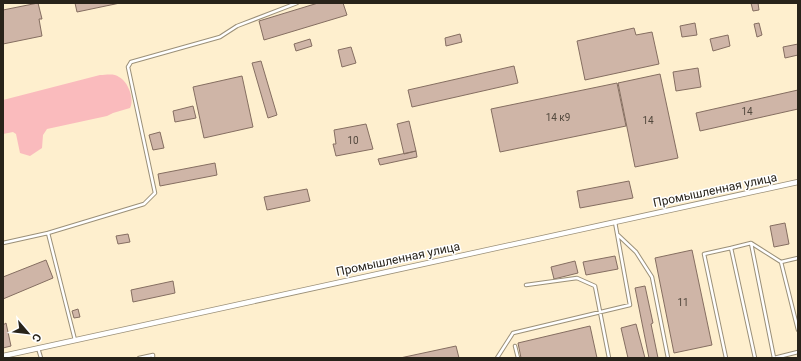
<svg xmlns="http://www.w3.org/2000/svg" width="801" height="361" viewBox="0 0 801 361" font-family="Roboto,sans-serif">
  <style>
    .built { fill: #feefce }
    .green { fill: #fabbbd }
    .building { fill: #cfb5a7; stroke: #856e61 }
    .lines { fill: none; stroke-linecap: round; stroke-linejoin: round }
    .lane-casing { stroke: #9b9079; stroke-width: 4.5 }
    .street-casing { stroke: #9b9079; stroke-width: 6 }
    .lane { stroke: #fff; stroke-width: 2.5 }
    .street { stroke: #fff; stroke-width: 4.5 }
    .labels { text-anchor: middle; stroke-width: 3; stroke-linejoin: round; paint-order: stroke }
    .number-label { font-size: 10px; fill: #52483d }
    .street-label { font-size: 12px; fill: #28231a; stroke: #fff }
  </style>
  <rect width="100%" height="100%" fill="#fdf6e7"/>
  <path class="built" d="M 3,3 L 798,3 L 798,358 L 3,358 Z"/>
  <path class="green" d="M 100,75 C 106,75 114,73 119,77 C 128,81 135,100 130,108 L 113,113 L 107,116 L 47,129 L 43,135 L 42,148 L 30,156 L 20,153 L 16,134 L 13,132 L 3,134 L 3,100 Z"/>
  <path class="building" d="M 38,3 L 42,19 L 39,19 L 42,36 L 3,44 L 3,10 Z
    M 75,3 L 120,3 L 77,12 Z
    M 318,3 L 343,3 L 347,15 L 264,40 L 259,21 Z
    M 751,3 L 758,3 L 759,10 L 753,11 Z
    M 695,23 L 697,35 L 682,37 L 680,26 Z
    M 759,23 L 762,35 L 757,37 L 754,24 Z
    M 634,28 L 636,35 L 652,32 L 659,64 L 585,80 L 577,41 Z
    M 460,34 L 462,42 L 446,46 L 445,38 Z
    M 728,35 L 730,46 L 713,51 L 710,39 Z
    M 310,39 L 312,46 L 296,51 L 294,44 Z
    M 798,44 L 798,55 L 785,58 L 783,47 Z
    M 351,47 L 356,63 L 342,67 L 338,50 Z
    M 261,61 L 277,115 L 268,118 L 252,63 Z
    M 514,66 L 518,83 L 412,107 L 408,90 Z
    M 698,68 L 701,87 L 676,91 L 673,72 Z
    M 660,74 L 678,158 L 635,167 L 618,83 Z
    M 242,76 L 253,127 L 204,138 L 193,87 Z
    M 617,83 L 626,126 L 500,152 L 491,109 Z
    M 798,90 L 798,109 L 700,131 L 696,113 Z
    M 193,106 L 196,118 L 175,122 L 173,111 Z
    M 409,121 L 416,151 L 404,154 L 397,124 Z
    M 366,124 L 373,149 L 336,156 L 333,144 L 336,144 L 334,130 Z
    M 160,132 L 164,148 L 153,150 L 149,135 Z
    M 416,151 L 417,157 L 380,165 L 378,159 Z
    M 215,163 L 217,175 L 160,186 L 158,174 Z
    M 629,181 L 633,198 L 580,208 L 577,191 Z
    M 307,189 L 310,201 L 267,210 L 264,197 Z
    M 785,223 L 789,244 L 774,247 L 770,226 Z
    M 128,234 L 130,242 L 118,244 L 116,236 Z
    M 692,250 L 712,345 L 674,353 L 655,258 Z
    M 615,256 L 618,269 L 586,275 L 583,262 Z
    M 46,260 L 53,278 L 3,299 L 3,277 Z
    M 575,261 L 578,273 L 554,279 L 551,267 Z
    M 173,281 L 175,293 L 133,302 L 131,290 Z
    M 645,286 L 653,323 L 651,324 L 658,358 L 649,358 L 635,288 Z
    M 78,309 L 80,317 L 74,318 L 72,311 Z
    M 6,323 L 11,346 L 3,348 L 3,325 Z
    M 636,324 L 645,358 L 628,358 L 621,328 Z
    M 590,326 L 597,358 L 521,358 L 518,343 Z
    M 456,346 L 459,358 L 400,358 Z"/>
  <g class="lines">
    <defs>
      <path id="lane" d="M 48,233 L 144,204 L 155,193 L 128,67 L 131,62 L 220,37 L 237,26 L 297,3
        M 618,235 L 636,252 L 652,277 L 668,358
        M 3,243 L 48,233 L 75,340
        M 751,243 L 781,262 L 798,330
        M 731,248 L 751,243 L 774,358
        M 781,262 L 798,258
        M 526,285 L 577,278 L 595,286 L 609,358
        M 515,346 L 518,358
        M 38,348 L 41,358
        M 139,358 L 153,355 L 153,358
        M 497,358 L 513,333 L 630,305 L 615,222
        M 726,358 L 704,254 L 731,248 L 755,358
        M 774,358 L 798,352"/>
      <path id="street" d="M 3,356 L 798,182"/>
    </defs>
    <use href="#lane" class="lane-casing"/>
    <use href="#street" class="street-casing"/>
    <use href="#lane" class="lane"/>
    <use href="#street" class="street"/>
  </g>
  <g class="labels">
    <g class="number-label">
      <text x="747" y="115">14</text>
      <text x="558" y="121">14 к9</text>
      <text x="648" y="124">14</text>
      <text x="353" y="144">10</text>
      <text x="683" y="306">11</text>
    </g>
    <g class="street-label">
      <text transform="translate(715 190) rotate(-12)" y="4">Промышленная улица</text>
      <text transform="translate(398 259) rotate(-12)" y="4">Промышленная улица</text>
    </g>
  </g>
  <rect width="801" height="361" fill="none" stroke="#28231a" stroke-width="8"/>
  <g transform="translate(28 333) rotate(118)" stroke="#ffffff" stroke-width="3" paint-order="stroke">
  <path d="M0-3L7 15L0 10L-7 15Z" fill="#28231a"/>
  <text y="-6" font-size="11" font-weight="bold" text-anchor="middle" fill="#28231a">С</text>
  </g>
</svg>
